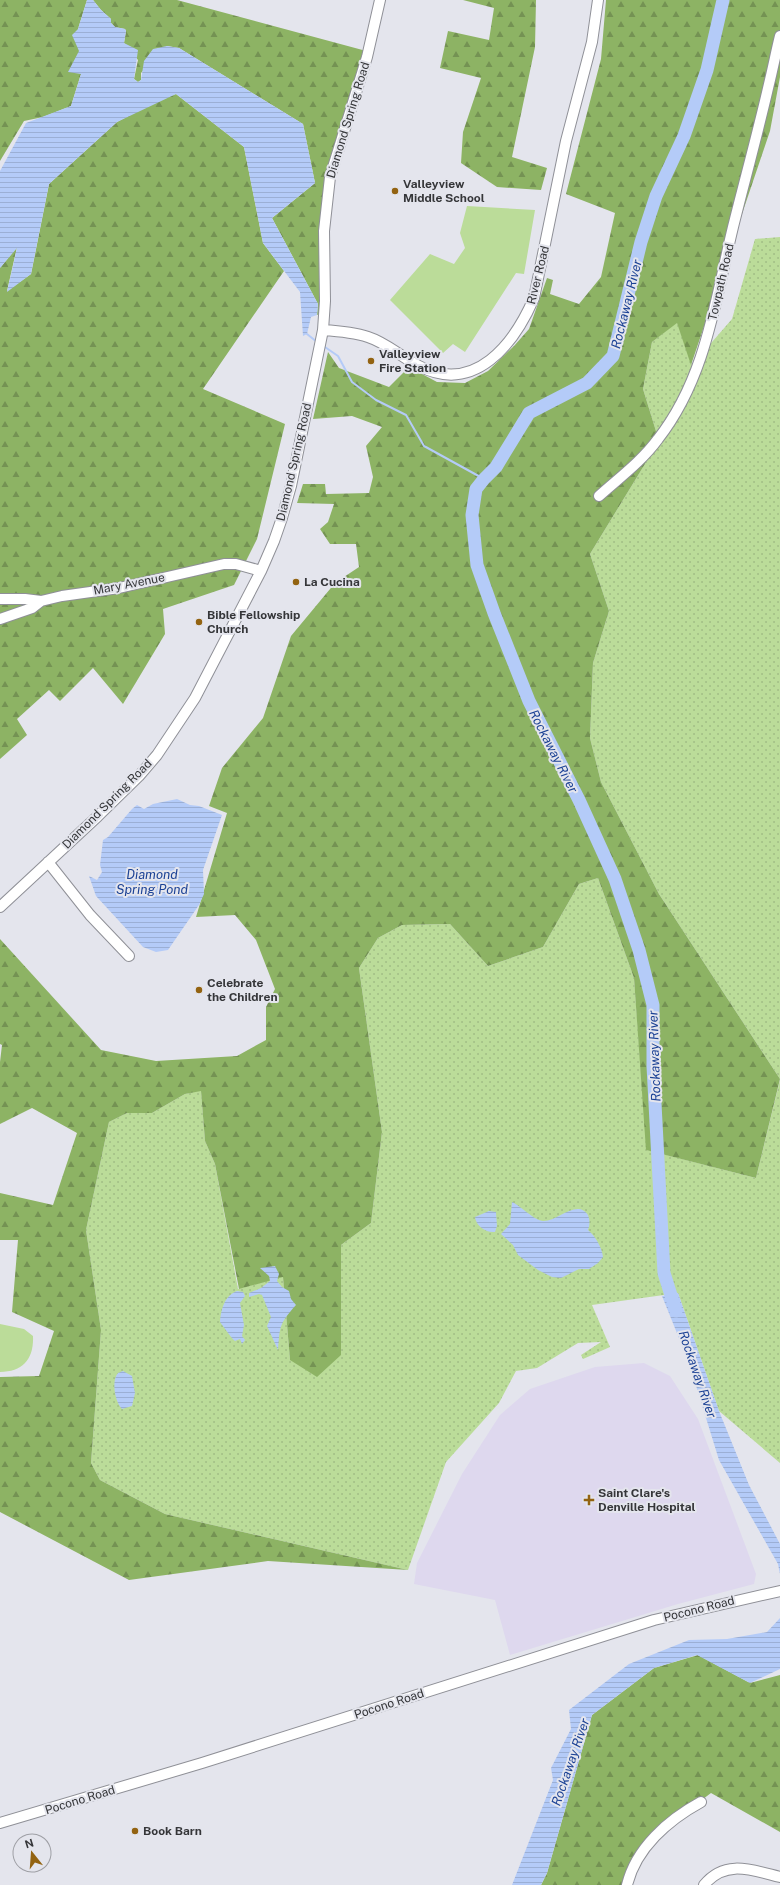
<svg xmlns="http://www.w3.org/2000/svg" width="780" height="1885" viewBox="0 0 780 1885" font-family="'Public Sans',sans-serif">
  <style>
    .medical { fill: #ded8ee }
    .grass { fill: url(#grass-dots) }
    .forest { fill: url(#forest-firs) }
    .pitch { fill: #bbdc99 }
    .water { fill: url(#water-rules) }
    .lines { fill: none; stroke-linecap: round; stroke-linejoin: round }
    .stream { stroke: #b4cbf8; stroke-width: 2 }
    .river { stroke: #b4cbf8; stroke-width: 13 }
    .minor-casing { stroke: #8f9097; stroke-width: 12 }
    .minor { stroke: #fff; stroke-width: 10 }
    .poi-dot { fill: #936311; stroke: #e4e5ed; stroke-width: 1.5 }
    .labels { text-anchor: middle; stroke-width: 4; stroke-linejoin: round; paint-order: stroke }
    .street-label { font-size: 12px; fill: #353639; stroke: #e4e5ed }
    .poi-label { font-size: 12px; font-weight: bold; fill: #353639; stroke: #e4e5ed; text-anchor: start }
    .water-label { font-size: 13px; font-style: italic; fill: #1c4295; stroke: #e4e5ed }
  </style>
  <defs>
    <pattern id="grass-dots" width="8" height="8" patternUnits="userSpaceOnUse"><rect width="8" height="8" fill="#bbdc99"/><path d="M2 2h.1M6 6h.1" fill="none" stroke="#a1bd85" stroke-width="1.8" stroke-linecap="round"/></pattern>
    <pattern id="forest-firs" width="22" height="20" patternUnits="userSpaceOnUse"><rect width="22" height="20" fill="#8db364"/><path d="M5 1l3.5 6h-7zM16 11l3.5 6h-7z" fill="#749253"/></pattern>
    <pattern id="water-rules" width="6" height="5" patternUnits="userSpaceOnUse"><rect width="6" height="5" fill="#b4cbf8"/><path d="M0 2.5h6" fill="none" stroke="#9bafd5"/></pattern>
  </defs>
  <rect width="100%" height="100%" fill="#e4e5ed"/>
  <path class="medical" d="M 644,1363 L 670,1376 L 698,1419 L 756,1574 L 754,1584 L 678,1604 L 510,1655 L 495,1600 L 414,1584 L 417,1563 L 462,1474 L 500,1415 L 530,1389 L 595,1367 Z"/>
  <path class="grass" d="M 780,237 L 780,1079 L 659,894 L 601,782 L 590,738 L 593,663 L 609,611 L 590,554 L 659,441 L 643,389 L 652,342 L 677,322 L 692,365 L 732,319 L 755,239 Z
    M 598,878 L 634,978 L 647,1150 L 756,1178 L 780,1080 L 780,1463 L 719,1411 L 678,1293 L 592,1305 L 610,1347 L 583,1359 L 581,1355 L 601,1342 L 578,1343 L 537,1368 L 516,1371 L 499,1403 L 446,1462 L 408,1570 L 165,1514 L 100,1480 L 91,1463 L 101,1330 L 86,1230 L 109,1122 L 127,1113 L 152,1113 L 185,1094 L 201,1090 L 205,1141 L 215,1164 L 238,1289 L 283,1276 L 290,1360 L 341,1355 L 341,1245 L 371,1223 L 382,1132 L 359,968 L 378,938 L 402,925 L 450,924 L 488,966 L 543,947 L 579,884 Z"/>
  <path class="forest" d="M 0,0 L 87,0 L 78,29 L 81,74 L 71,106 L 43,117 L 24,121 L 0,161 Z
    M 93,0 L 177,0 L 370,52 L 330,181 L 324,312 L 317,315 L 318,304 L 272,218 L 315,183 L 303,124 L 179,48 L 167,46 L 141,73 L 141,80 L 138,82 L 134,79 L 138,60 L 124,43 L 126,31 L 125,29 L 115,27 L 111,23 L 111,19 L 101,10 Z
    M 463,0 L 536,0 L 535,47 L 512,157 L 547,168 L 541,190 L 497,187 L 461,163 L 463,132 L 481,78 L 440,68 L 448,31 L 489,40 L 494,8 Z
    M 606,0 L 780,0 L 780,77 L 770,131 L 691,365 L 677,323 L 652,342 L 643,389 L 659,441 L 590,554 L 609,611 L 593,663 L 590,738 L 601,782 L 659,894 L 780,1079 L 756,1178 L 646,1150 L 634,978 L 598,878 L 579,884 L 543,947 L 488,966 L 450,924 L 402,925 L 378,938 L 359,968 L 382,1132 L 371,1223 L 341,1245 L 341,1355 L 317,1377 L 290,1360 L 283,1277 L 239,1289 L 215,1164 L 205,1141 L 201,1091 L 185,1094 L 152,1113 L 127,1113 L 109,1122 L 86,1230 L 101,1330 L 91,1463 L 100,1480 L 165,1514 L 408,1570 L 268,1561 L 129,1580 L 0,1512 L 0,1377 L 39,1376 L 54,1331 L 12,1312 L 18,1240 L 0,1240 L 0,1193 L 53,1205 L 77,1133 L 32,1108 L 0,1124 L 0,1062 L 2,1045 L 0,1044 L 0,939 L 101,1050 L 156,1061 L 237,1056 L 266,1040 L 266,1007 L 275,989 L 256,940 L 235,915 L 196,917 L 227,813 L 209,806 L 222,768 L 263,718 L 291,636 L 335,583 L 359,567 L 356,544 L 330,544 L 320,529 L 328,522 L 334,504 L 297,503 L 303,484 L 325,484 L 326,494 L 369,493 L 373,477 L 366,446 L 382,427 L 352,416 L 313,419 L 328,352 L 339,368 L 389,387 L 409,367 L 437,382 L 465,383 L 488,371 L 514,346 L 529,329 L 547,278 L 553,280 L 550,294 L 579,304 L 601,277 L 615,213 L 566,194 L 601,59 Z
    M 176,94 L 244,147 L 263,243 L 284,271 L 203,389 L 285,424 L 257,539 L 234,585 L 163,609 L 165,634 L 123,704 L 93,668 L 60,701 L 49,690 L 17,719 L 27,735 L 0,759 L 0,268 L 17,247 L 7,291 L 31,274 L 49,184 L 117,122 L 136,112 L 140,106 Z
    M 698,1655 L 750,1683 L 780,1675 L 780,1832 L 711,1793 L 655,1835 L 629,1885 L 541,1885 L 547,1873 L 592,1715 L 654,1668 Z"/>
  <path class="pitch" d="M 467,206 L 535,210 L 524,274 L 516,273 L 465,352 L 453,344 L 443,353 L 390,300 L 430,254 L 454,264 L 465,248 L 460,233 Z
    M 0,1324 L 24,1329 L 33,1336 C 34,1359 23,1372 0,1372 Z"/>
  <path class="water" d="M 87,0 L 93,0 L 101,10 L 111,19 L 111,23 L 115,27 L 125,29 L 126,31 L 124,43 L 138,50 L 134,79 L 138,82 L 141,80 L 144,61 L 153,49 L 167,46 L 179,48 L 303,124 L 315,183 L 272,218 L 318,304 L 317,315 L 311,317 L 307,334 L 303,336 L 300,292 L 263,243 L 244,147 L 176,94 L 117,122 L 49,184 L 31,274 L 7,292 L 17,248 L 0,268 L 0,171 L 26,123 L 71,106 L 81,74 L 68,72 L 79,51 L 72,35 L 78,29 Z
    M 177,799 L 190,805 L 199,806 L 222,815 L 203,870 L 204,894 L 199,905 L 168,950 L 156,952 L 143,947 L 96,896 L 89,876 L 97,880 L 102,872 L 100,865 L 103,840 L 108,837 L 132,809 L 137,805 L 144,809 L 153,804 Z
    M 512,1202 C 521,1206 535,1221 543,1221 C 557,1222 577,1198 588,1215 C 590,1220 590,1225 588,1230 C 595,1236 602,1247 603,1257 L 598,1263 L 589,1269 L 579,1269 L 561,1278 L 552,1277 L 538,1270 L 518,1255 L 513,1245 L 501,1234 L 510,1224 Z
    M 489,1211 L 496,1212 L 497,1226 L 495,1232 C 486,1233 476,1226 475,1217 Z
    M 275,1266 L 279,1274 L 277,1281 L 282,1287 L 289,1291 L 291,1299 L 296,1305 C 279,1324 280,1326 278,1350 L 267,1326 L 271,1317 L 262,1295 L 259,1294 L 249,1297 L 249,1293 L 261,1288 L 270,1281 L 269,1276 L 260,1268 Z
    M 237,1291 L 243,1292 L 245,1296 L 240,1303 L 244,1325 L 242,1336 L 245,1340 L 242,1344 L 240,1339 L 235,1341 C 231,1338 224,1327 220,1322 C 221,1310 224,1296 237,1291 Z
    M 678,1293 L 719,1411 L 749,1485 L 780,1544 L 780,1574 L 778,1564 L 719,1460 L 689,1363 L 662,1296 Z
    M 123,1371 L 132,1376 L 135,1393 L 132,1406 L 122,1409 C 115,1402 111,1381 118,1373 Z
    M 780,1618 L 780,1669 L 750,1683 L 697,1655 L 654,1668 L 592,1715 L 547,1873 L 541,1885 L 512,1885 L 553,1780 L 551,1768 L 571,1729 L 569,1710 L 629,1664 L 689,1640 L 727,1639 L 767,1632 Z"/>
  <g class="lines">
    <path class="stream" d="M 307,334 L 317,342
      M 322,345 L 338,356 L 352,382 L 376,400 L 406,415 L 424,446 L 484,479"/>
    <path class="river" d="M 676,1311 L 664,1273 L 653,1066 L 653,1005 L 639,950 L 615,879 L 579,800 L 529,701 L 494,613 L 477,565 L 472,515 L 476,489 L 484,479 L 496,467 L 529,413 L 587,383 L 613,356 L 641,242 L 656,196 L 684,136 L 707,70 L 723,0"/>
    <defs>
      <path id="minor" d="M 323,330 C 338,331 353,332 368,337 C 387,343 401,357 419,366 C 475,395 514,344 534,298 L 566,141 L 592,42 L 598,0
        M 599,496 C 619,478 642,461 658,439 C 706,378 715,301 733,227 C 745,179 758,132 769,84 C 773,68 776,52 780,36
        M 0,599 L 25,599 L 41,601
        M 0,619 L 32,608 L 41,601 L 62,596 L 119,588 L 224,564 L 236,564 L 261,571
        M 48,862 L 90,915 L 129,956
        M 0,907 L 98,816 L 139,776 L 157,755 L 195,698 L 261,571 L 274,541 L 282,518 L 291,486 L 323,330 L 325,301 L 324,231 L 330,177 L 367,57 L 380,0
        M 0,1823 L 202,1763 L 654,1620 L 780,1591
        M 627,1885 C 636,1848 668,1820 701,1802
        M 704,1885 C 725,1859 752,1870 780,1877"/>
    </defs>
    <use href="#minor" class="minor-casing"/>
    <use href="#minor" class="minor"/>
  </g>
  <g class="poi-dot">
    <circle cx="395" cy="191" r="4"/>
    <circle cx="371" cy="361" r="4"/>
    <circle cx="296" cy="582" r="4"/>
    <circle cx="199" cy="622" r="4"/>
    <circle cx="199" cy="990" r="4"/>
    <path d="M587 1494h4v4h4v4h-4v4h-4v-4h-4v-4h4z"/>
    <circle cx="135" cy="1831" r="4"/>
  </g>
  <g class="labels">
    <g class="street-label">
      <text transform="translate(348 120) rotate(-73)" y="4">Diamond Spring Road</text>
      <text transform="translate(538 275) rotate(-76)" y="4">River Road</text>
      <text transform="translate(721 282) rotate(-77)" y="4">Towpath Road</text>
      <text transform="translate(294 462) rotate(-77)" y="4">Diamond Spring Road</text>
      <text transform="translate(129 584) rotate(-11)" y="4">Mary Avenue</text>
      <text transform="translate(107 804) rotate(-45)" y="4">Diamond Spring Road</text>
      <text transform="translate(699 1609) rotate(-14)" y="4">Pocono Road</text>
      <text transform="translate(389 1704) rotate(-18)" y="4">Pocono Road</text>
      <text transform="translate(80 1800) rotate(-17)" y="4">Pocono Road</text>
    </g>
    <g class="poi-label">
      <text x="403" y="188">Valleyview<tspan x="403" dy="14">Middle School</tspan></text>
      <text x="379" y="358">Valleyview<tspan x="379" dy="14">Fire Station</tspan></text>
      <text x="304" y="586">La Cucina</text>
      <text x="207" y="619">Bible Fellowship<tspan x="207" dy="14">Church</tspan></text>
      <text x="207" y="987">Celebrate<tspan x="207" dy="14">the Children</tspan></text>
      <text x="598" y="1497">Saint Clare's<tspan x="598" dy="14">Denville Hospital</tspan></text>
      <text x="143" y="1835">Book Barn</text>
    </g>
    <g class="water-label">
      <text transform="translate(626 304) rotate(-76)" y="5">Rockaway River</text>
      <text transform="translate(554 751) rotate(63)" y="5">Rockaway River</text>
      <text x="152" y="879">Diamond<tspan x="152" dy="15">Spring Pond</tspan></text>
      <text transform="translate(654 1056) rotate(-92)" y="5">Rockaway River</text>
      <text transform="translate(698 1374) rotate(71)" y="5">Rockaway River</text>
      <text transform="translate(570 1762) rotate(-71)" y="5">Rockaway River</text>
    </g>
  </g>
  <g transform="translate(32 1853) rotate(343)"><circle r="19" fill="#e4e5ed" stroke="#9e9fa5"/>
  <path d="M0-3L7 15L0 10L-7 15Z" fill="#936311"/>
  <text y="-6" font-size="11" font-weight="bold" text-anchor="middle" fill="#353639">N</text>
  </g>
</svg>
